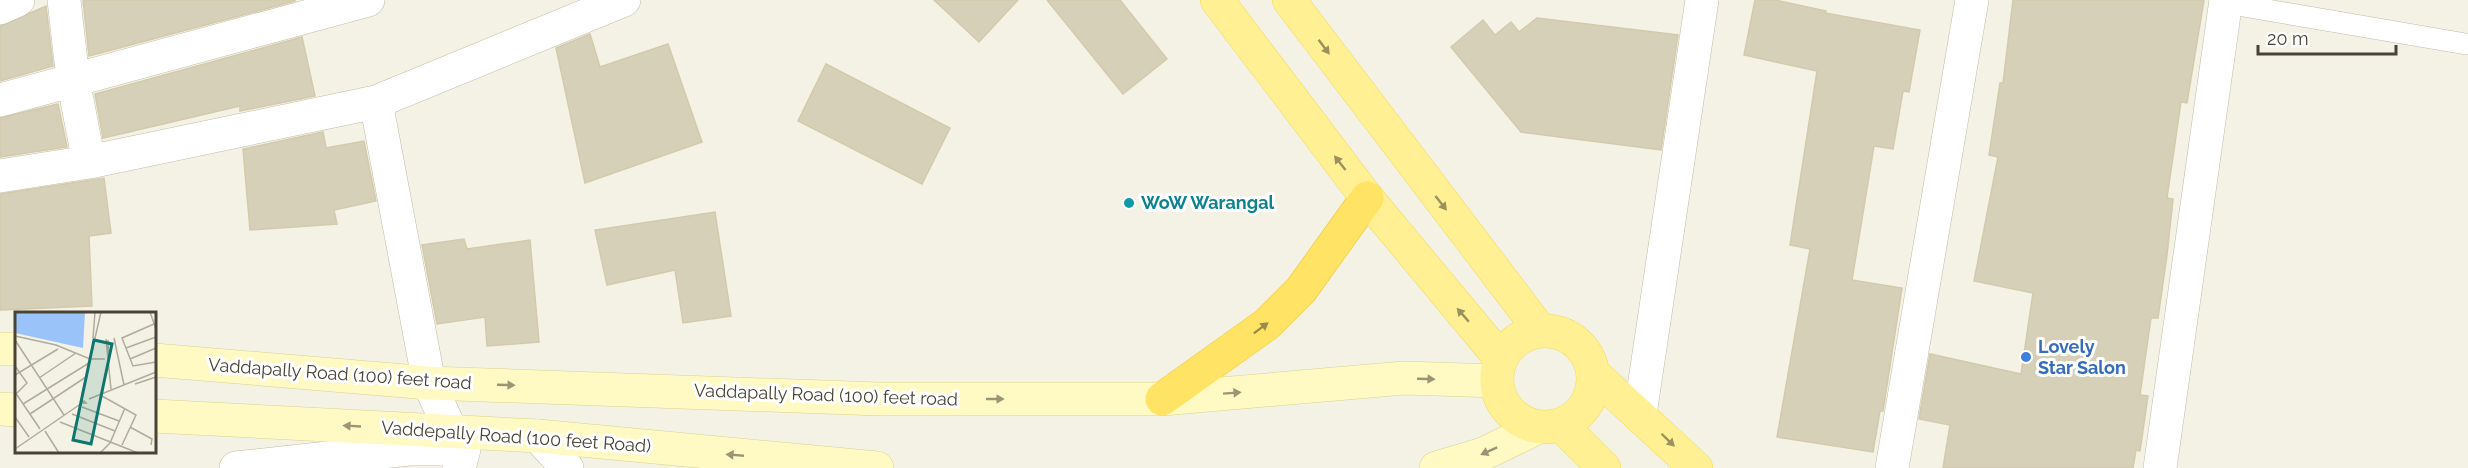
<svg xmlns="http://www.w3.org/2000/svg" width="2468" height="468" viewBox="0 0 2468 468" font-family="Raleway,sans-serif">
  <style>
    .building { fill: #d7d0b9; stroke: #d3caab; stroke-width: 1.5 }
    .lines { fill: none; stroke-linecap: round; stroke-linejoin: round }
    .lane-casing { stroke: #c1bca6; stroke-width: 22 }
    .street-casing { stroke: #c1bca6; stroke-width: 34 }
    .secondary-casing { stroke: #d9d28f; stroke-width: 34 }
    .primary-casing { stroke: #f1da56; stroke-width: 34 }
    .highway-casing { stroke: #efc324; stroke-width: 34 }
    .lane { stroke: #fff; stroke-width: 21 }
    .street { stroke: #fff; stroke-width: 33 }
    .secondary { stroke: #fffac4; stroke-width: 33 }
    .primary { stroke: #fff093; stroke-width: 33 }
    .highway { stroke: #ffe365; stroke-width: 33 }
    .oneway { fill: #9a915f }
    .oneway2 { fill: #9a8b4a }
    .oneway3 { fill: #9a9575 }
    .culture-dot { fill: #0f9aa8; stroke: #fff; stroke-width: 2 }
    .shop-dot { fill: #3f7fe0; stroke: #fff; stroke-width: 2 }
    .labels { text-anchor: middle; stroke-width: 6; stroke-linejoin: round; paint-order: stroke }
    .culture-label { font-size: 18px; font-weight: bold; fill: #0d838f; stroke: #fff; text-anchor: start }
    .shop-label { font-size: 18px; font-weight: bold; fill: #366cbe; stroke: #fff; text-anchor: start }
    .street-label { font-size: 18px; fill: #484334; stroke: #fff }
    .inset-road { fill: none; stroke: #afac9e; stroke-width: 1.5 }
    .view { fill: #0f766e; fill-opacity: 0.15; stroke: #0f766e; stroke-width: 3 }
    .inset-edge { fill: none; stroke: #484334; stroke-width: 3 }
  </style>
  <rect width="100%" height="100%" fill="#f4f2e5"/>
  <path class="building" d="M 83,0 L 295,0 L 295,1 L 89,56 Z
    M 934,0 L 1018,0 L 979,42 Z
    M 1047,0 L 1120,0 L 1167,59 L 1123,94 Z
    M 1755,0 L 1775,0 L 1826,11 L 1825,13 L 1920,30 L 1909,92 L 1903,91 L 1893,149 L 1874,146 L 1852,280 L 1902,288 L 1883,411 L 1880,411 L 1873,452 L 1777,437 L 1810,249 L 1790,245 L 1817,71 L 1744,55 Z
    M 2013,0 L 2204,0 L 2187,103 L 2181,102 L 2167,198 L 2173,199 L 2167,255 L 2158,318 L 2151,318 L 2140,395 L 2148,396 L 2140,451 L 2136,450 L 2133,468 L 1943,468 L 1950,425 L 1919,419 L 1930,354 L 2021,374 L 2033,293 L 1974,281 L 1998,157 L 1989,155 L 2000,83 L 2003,83 Z
    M 46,6 L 53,66 L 0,81 L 0,26 Z
    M 1537,18 L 1678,35 L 1661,150 L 1521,132 L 1451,47 L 1483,20 L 1495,35 L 1511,22 L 1519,32 Z
    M 590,34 L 600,67 L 668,44 L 702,142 L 585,183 L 556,48 Z
    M 302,37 L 315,96 L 240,111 L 240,106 L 103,138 L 95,94 Z
    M 826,64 L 950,128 L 922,184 L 798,121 Z
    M 58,104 L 67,147 L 0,157 L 0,118 Z
    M 323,132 L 326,148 L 364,141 L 376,201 L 334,210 L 337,224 L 250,230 L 243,149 Z
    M 104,178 L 111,233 L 89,236 L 92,306 L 0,310 L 0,194 Z
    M 715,212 L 731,316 L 683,323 L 675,270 L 607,285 L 595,230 Z
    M 464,239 L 467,249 L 530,240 L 539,342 L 487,346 L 485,317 L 437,324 L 422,245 Z"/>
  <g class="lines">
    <defs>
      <path id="lane" d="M 2226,3 L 2466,44"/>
      <path id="street" d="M 64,0 L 73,80 L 89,162
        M 0,8 L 18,0
        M 0,100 L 368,0
        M 376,102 L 429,383 L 451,431 L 464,449 L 459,468
        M 0,176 L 89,162 L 376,102 L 624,0
        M 1640,414 L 1702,0
        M 538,436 L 567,468
        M 236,468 L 409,449 L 464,449
        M 1892,468 L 1972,0
        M 2160,468 L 2226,0"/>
      <path id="secondary" d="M 0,349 L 16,349
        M 154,360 L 429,383 L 879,399 L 1162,399 L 1404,378 L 1497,381
        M 0,409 L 16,410
        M 154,416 L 538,436 L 877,468
        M 1436,468 L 1483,454 L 1539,427"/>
      <path id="primary" d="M 1217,0 L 1367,198 L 1501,359
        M 1289,0 L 1540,330
        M1497 379a48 48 0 1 1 96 0a48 48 0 1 1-96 0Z
        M 1593,373 L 1696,468
        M 1561,425 L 1604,468"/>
      <path id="highway" d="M 1162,399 L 1267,324 L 1301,290 L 1367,198"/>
    </defs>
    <use href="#lane" class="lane-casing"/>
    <use href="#street" class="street-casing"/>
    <use href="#secondary" class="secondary-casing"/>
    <use href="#primary" class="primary-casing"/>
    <use href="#highway" class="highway-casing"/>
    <use href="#lane" class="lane"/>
    <use href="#street" class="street"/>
    <use href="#secondary" class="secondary"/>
    <use href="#primary" class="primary"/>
    <use href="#highway" class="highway"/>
  </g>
  <defs><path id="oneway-solid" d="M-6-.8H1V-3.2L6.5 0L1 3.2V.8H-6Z" transform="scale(1.5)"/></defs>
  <g class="oneway">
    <use href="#oneway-solid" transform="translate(1324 47) rotate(53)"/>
    <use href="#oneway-solid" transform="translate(1340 163) rotate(-128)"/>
    <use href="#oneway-solid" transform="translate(1441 203) rotate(52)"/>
    <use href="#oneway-solid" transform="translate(1463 315) rotate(-131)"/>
    <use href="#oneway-solid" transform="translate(1668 440) rotate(44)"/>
  </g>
  <use class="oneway2" href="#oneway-solid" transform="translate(1261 328) rotate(-37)"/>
  <g class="oneway3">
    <use href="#oneway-solid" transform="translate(1426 379) rotate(2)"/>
    <use href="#oneway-solid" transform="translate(506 385) rotate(2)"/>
    <use href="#oneway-solid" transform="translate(1232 393) rotate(-4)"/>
    <use href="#oneway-solid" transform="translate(995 399)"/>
    <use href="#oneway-solid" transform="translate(352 426) rotate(-177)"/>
    <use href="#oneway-solid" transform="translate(1489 451) rotate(156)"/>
    <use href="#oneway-solid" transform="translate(735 455) rotate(-175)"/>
  </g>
  <circle class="culture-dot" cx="1129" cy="203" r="6"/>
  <circle class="shop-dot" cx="2026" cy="357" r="6"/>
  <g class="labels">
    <g class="culture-label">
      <text x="1141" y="209">WoW Warangal</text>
    </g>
    <g class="shop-label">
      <text x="2038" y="353">Lovely<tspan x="2038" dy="21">Star Salon</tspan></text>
    </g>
    <g class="street-label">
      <text transform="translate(340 374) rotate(4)" y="6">Vaddapally Road (100) feet road</text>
      <text transform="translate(826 395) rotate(2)" y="6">Vaddapally Road (100) feet road</text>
      <text transform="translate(516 437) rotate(4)" y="6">Vaddepally Road (100 feet Road)</text>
    </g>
  </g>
  <g transform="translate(15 312)">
    <rect width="141" height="141" fill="#f4f2e5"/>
    <path d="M 0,0 L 70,0 L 68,36 L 0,21 Z" fill="#9ac4f9"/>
    <path class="inset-road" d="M 135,0 L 141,17M 139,12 L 107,26 L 118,54 L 141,50M 0,24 L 41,33 L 75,47 L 90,47M 78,26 L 80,0M 99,26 L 109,73M 91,27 L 96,77M 0,28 L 49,103M 93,28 L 94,47M 111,36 L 141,25M 115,47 L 141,36M 0,54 L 12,71 L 1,82M 0,63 L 43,37M 24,66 L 61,41M 120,72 L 141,65M 0,80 L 25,117M 87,84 L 121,103 L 107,133M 74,87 L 141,60M 67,91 L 71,91 L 69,89 L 67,91 L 67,82 L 86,0M 8,92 L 74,51M 67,95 L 104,109M 15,102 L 71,65M 57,102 L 100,119M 0,105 L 14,125M 45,110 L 123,141M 115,115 L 137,127 L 136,133M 30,119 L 44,141M 0,137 L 67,91M 85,141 L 95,131 L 110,96"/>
    <path class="view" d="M 79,28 L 97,32 L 76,132 L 58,128 Z"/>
    <rect width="141" height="141" class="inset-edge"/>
  </g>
  <path d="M2258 45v9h138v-9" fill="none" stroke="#484334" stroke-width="3"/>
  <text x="2267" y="45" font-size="18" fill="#484334" stroke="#ffffff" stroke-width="4.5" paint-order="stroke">20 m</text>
</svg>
